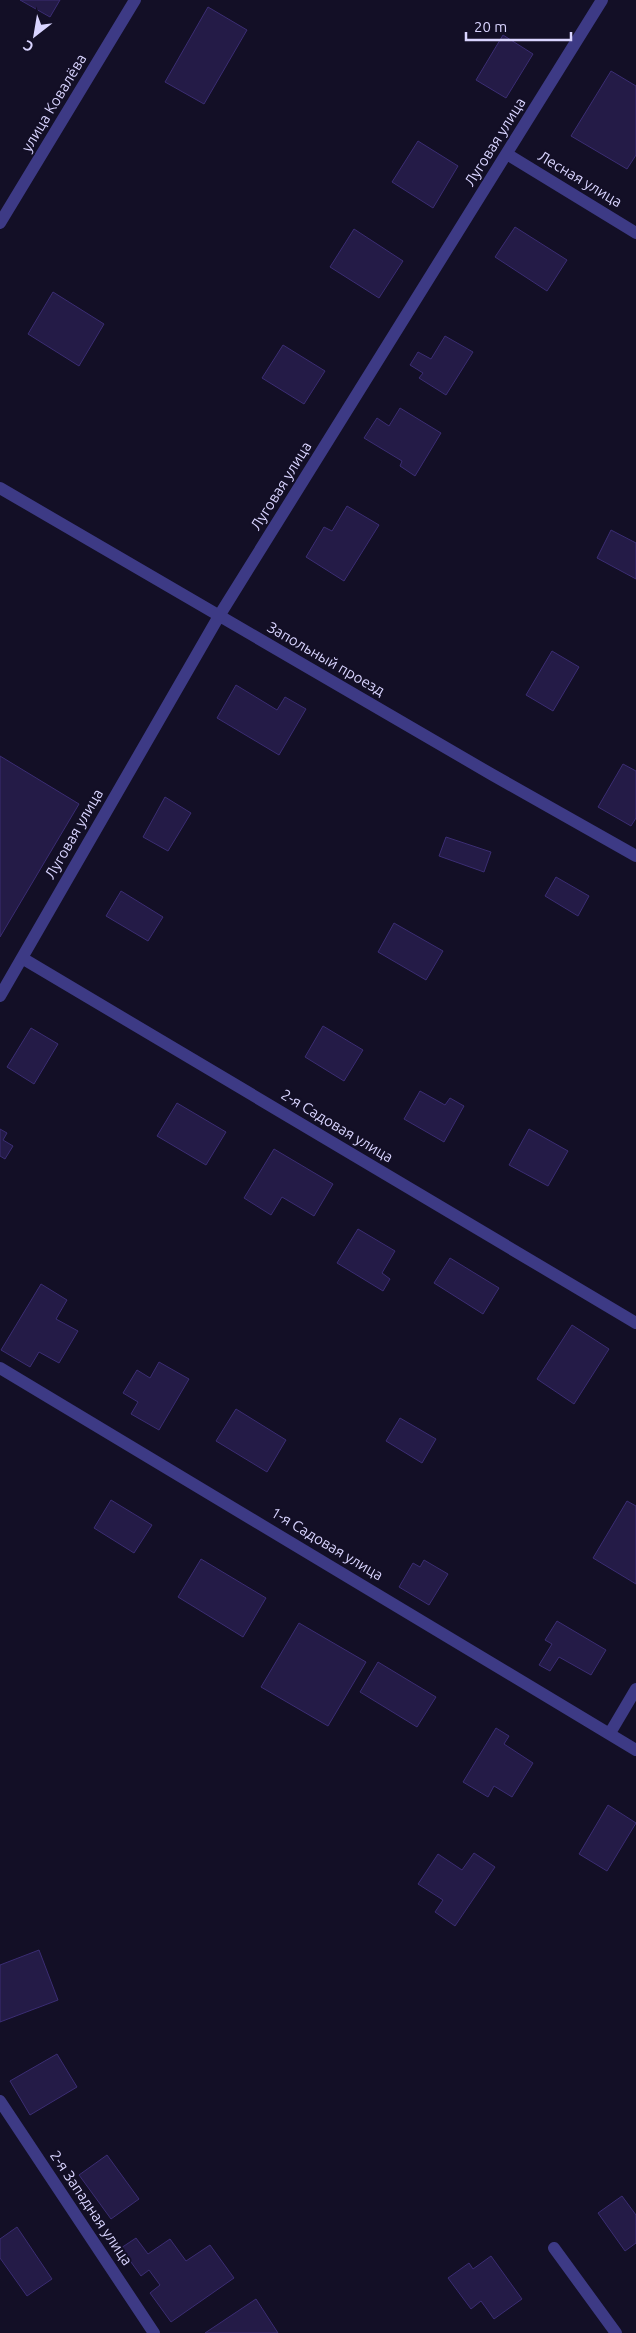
<svg xmlns="http://www.w3.org/2000/svg" width="636" height="2333" viewBox="0 0 636 2333" font-family="Ubuntu,sans-serif">
  <style>
    .building { fill: #241b47; stroke: #3b2d73 }
    .lines { fill: none; stroke-linecap: round; stroke-linejoin: round }
    .street { stroke: #3d3a85; stroke-width: 12 }
    .labels { text-anchor: middle; stroke-width: 4; stroke-linejoin: round; paint-order: stroke }
    .street-label { font-size: 15px; fill: #d9d4ff; stroke: #130f26 }
  </style>
  <rect width="100%" height="100%" fill="#130f26"/>
  <path class="building" d="M 20,0 L 60,0 L 50,17 Z
    M 208,7 L 247,30 L 204,104 L 165,82 Z
    M 503,35 L 533,54 L 506,98 L 476,80 Z
    M 611,71 L 636,86 L 636,155 L 627,169 L 571,136 Z
    M 418,141 L 458,166 L 433,208 L 392,182 Z
    M 515,227 L 567,260 L 547,291 L 495,257 Z
    M 354,229 L 403,261 L 379,298 L 330,267 Z
    M 53,292 L 104,324 L 79,366 L 28,334 Z
    M 445,336 L 473,352 L 446,395 L 419,378 L 423,373 L 410,365 L 418,352 L 431,359 Z
    M 283,345 L 325,371 L 304,404 L 262,378 Z
    M 400,408 L 441,433 L 415,476 L 400,466 L 402,461 L 364,438 L 377,418 L 389,426 Z
    M 347,506 L 379,525 L 344,581 L 306,557 L 324,527 L 332,531 Z
    M 611,530 L 636,543 L 636,579 L 597,558 Z
    M 552,651 L 579,667 L 553,711 L 526,695 Z
    M 236,685 L 277,710 L 285,697 L 306,709 L 279,755 L 217,718 Z
    M 0,756 L 79,804 L 0,937 Z
    M 623,764 L 636,771 L 636,818 L 631,826 L 598,807 Z
    M 165,797 L 191,813 L 168,851 L 143,837 Z
    M 446,837 L 491,852 L 484,872 L 439,856 Z
    M 556,877 L 589,896 L 578,916 L 545,896 Z
    M 121,891 L 163,917 L 148,941 L 106,916 Z
    M 394,923 L 443,951 L 426,980 L 378,952 Z
    M 323,1026 L 363,1050 L 344,1081 L 305,1057 Z
    M 31,1028 L 58,1044 L 34,1084 L 7,1067 Z
    M 420,1091 L 445,1105 L 450,1098 L 464,1106 L 444,1142 L 404,1119 Z
    M 177,1103 L 226,1132 L 206,1165 L 157,1136 Z
    M 0,1129 L 7,1133 L 3,1140 L 13,1146 L 5,1159 L 0,1156 Z
    M 529,1129 L 568,1151 L 548,1186 L 509,1165 Z
    M 274,1149 L 333,1184 L 314,1216 L 282,1197 L 271,1215 L 244,1198 Z
    M 358,1229 L 395,1251 L 382,1273 L 390,1279 L 383,1291 L 337,1263 Z
    M 450,1258 L 499,1288 L 483,1314 L 434,1283 Z
    M 41,1284 L 67,1300 L 56,1319 L 78,1331 L 59,1363 L 39,1352 L 30,1367 L 1,1350 Z
    M 572,1325 L 609,1349 L 574,1404 L 537,1379 Z
    M 159,1362 L 189,1379 L 159,1430 L 131,1414 L 138,1402 L 123,1393 L 137,1370 L 150,1378 Z
    M 236,1409 L 286,1440 L 267,1472 L 216,1441 Z
    M 400,1418 L 436,1439 L 422,1463 L 386,1441 Z
    M 111,1500 L 152,1525 L 134,1553 L 94,1528 Z
    M 627,1501 L 636,1506 L 636,1584 L 593,1558 Z
    M 201,1559 L 266,1598 L 243,1637 L 178,1597 Z
    M 424,1560 L 448,1574 L 429,1605 L 399,1587 L 413,1563 L 420,1567 Z
    M 557,1621 L 606,1650 L 591,1675 L 559,1657 L 550,1671 L 539,1665 L 552,1644 L 545,1640 Z
    M 299,1623 L 366,1662 L 328,1726 L 261,1687 Z
    M 378,1662 L 436,1697 L 417,1727 L 360,1692 Z
    M 496,1728 L 509,1736 L 504,1744 L 533,1763 L 512,1797 L 494,1786 L 488,1797 L 463,1782 Z
    M 608,1805 L 636,1823 L 607,1871 L 579,1854 Z
    M 474,1853 L 495,1867 L 455,1926 L 435,1912 L 443,1900 L 418,1884 L 438,1854 L 462,1870 Z
    M 39,1950 L 58,2000 L 0,2022 L 0,1965 Z
    M 57,2054 L 77,2087 L 30,2115 L 10,2081 Z
    M 107,2155 L 139,2199 L 111,2219 L 79,2175 Z
    M 622,2196 L 636,2215 L 636,2243 L 625,2251 L 598,2213 Z
    M 17,2227 L 52,2279 L 27,2296 L 0,2258 L 0,2239 Z
    M 136,2238 L 148,2254 L 170,2239 L 186,2261 L 210,2245 L 234,2278 L 171,2322 L 150,2293 L 160,2285 L 149,2270 L 141,2276 L 121,2248 Z
    M 491,2256 L 522,2299 L 494,2319 L 481,2301 L 471,2309 L 448,2278 L 469,2263 L 473,2269 Z
    M 256,2299 L 278,2333 L 205,2333 Z"/>
  <g class="lines">
    <path class="street" d="M 507,154 L 636,233
      M 0,223 L 135,0
      M 0,488 L 491,774 L 636,856
      M 22,958 L 636,1323
      M 0,996 L 219,616 L 602,0
      M 0,1368 L 636,1750
      M 610,1733 L 636,1689
      M 0,2101 L 154,2333
      M 554,2248 L 616,2333"/>
  </g>
  <g class="labels">
    <g class="street-label">
      <text transform="translate(54 103) rotate(-59)" y="5">улица Ковалёва</text>
      <text transform="translate(495 142) rotate(-58)" y="5">Луговая улица</text>
      <text transform="translate(580 179) rotate(31)" y="5">Лесная улица</text>
      <text transform="translate(281 486) rotate(-58)" y="5">Луговая улица</text>
      <text transform="translate(326 659) rotate(30)" y="5">Запольный проезд</text>
      <text transform="translate(74 834) rotate(-60)" y="5">Луговая улица</text>
      <text transform="translate(337 1126) rotate(31)" y="5">2-я Садовая улица</text>
      <text transform="translate(327 1544) rotate(31)" y="5">1-я Садовая улица</text>
      <text transform="translate(91 2208) rotate(56)" y="5">2-я Западная улица</text>
    </g>
  </g>
  <g transform="translate(35 35) rotate(211)" stroke="#130f26" stroke-width="4" paint-order="stroke">
  <path d="M0-4L9 19L0 12L-9 19Z" fill="#d9d4ff"/>
  <text y="-8" font-size="14" font-weight="bold" text-anchor="middle" fill="#d9d4ff">С</text>
  </g>
  <path d="M466 32v8h105v-8" fill="none" stroke="#d9d4ff" stroke-width="2.5"/>
  <text x="474" y="32" font-size="15" fill="#d9d4ff" stroke="#130f26" stroke-width="4" paint-order="stroke">20 m</text>
</svg>
